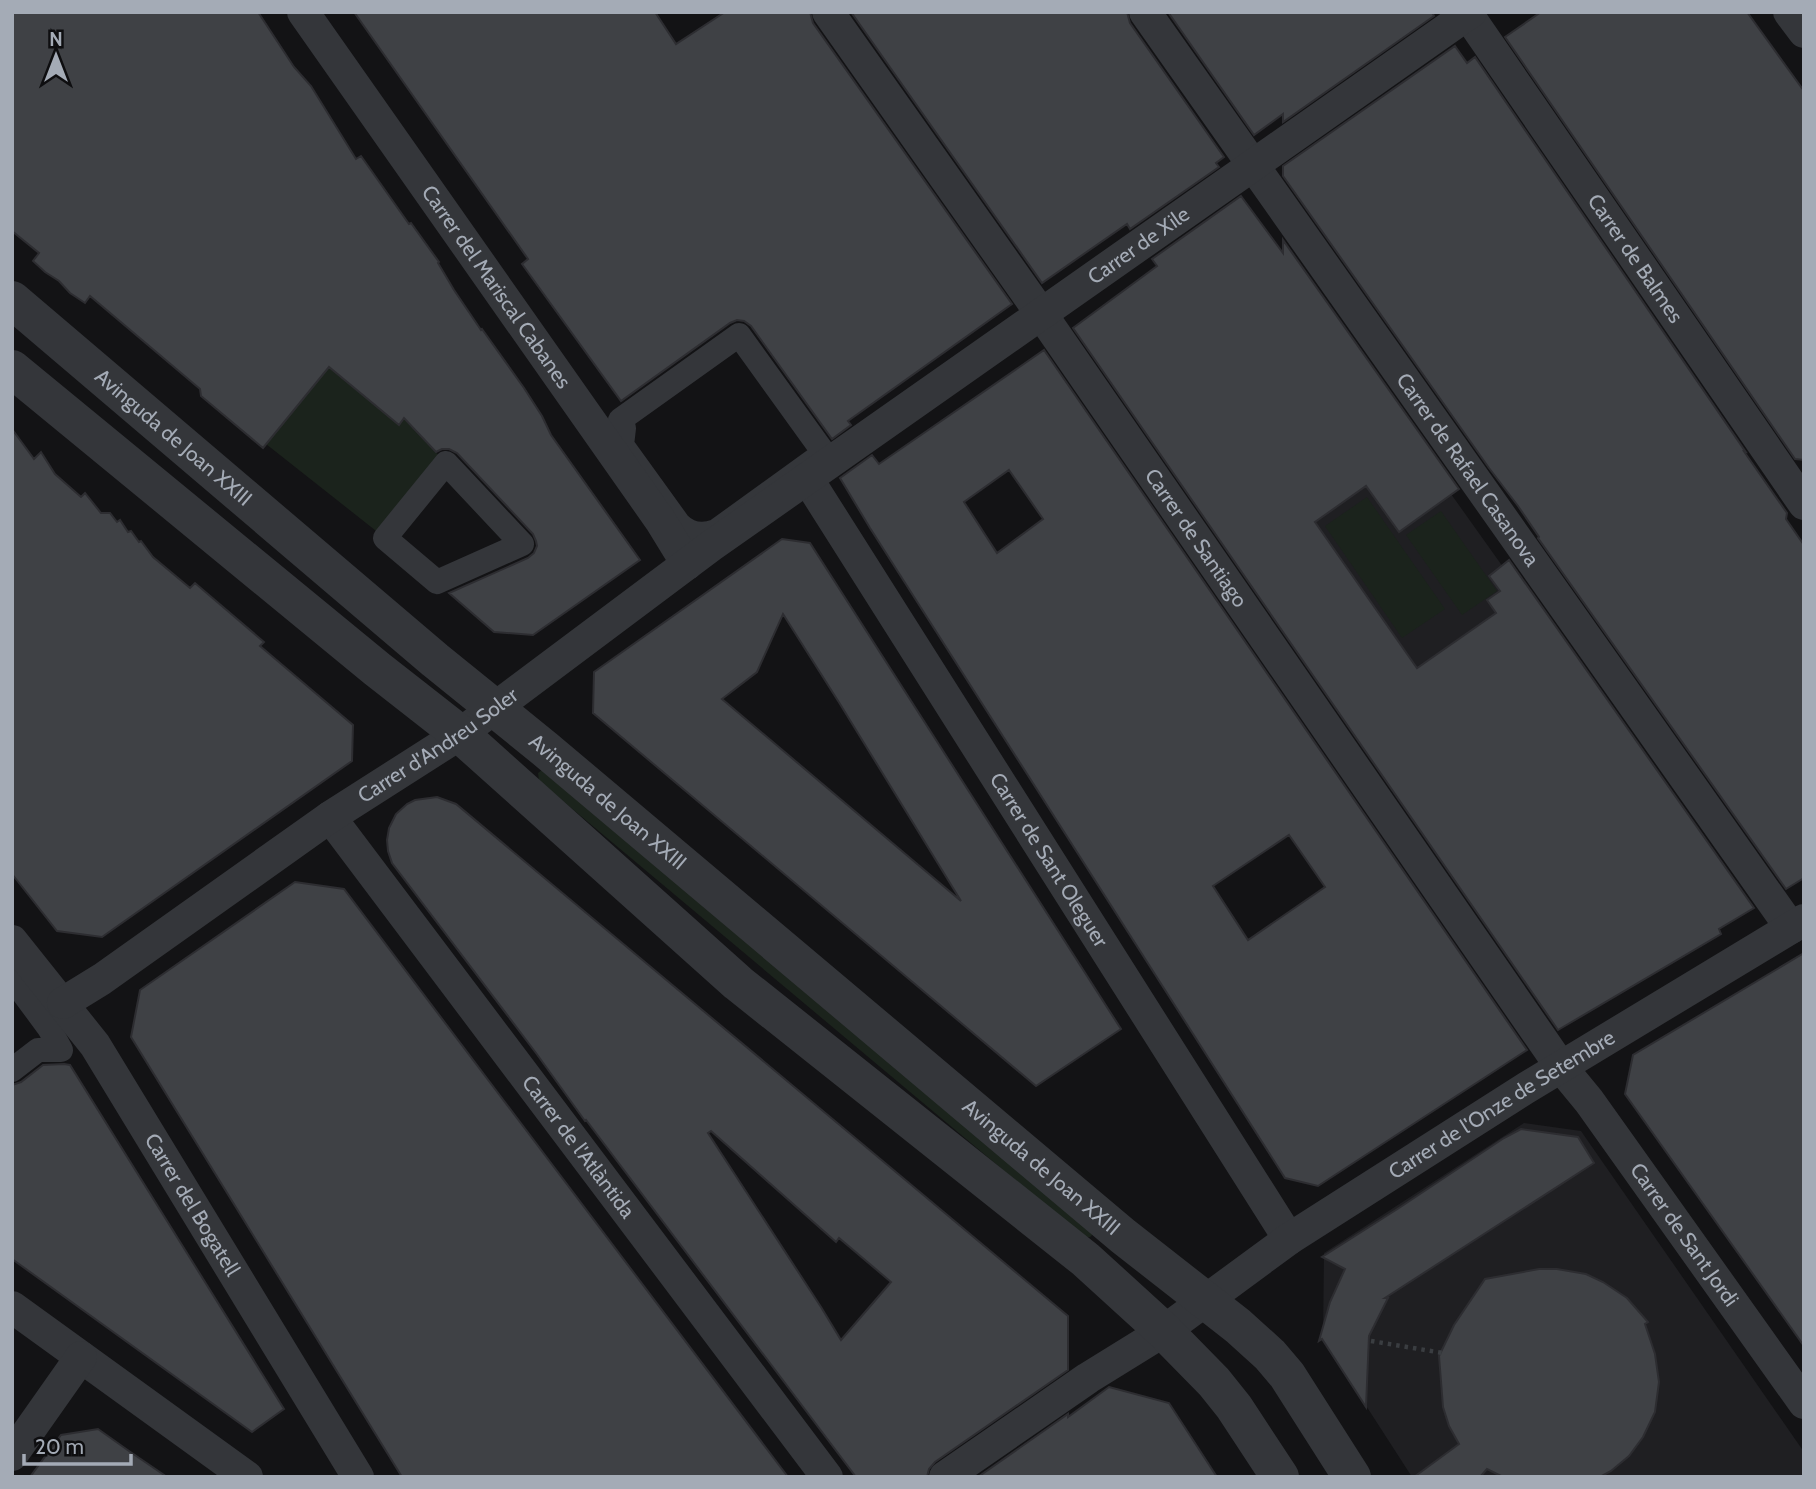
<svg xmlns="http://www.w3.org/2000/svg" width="1816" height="1489" viewBox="0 0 1816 1489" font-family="Cabin,sans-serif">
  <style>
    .built { fill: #1f1f22 }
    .green { fill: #1b231c }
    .building { fill: #3f4145; stroke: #2d2d31; stroke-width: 2; fill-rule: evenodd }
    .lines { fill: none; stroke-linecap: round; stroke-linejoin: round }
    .path { stroke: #3a3d41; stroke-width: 4.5; stroke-dasharray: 3.5 5; stroke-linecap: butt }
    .pedestrian { stroke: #34363a; stroke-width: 24 }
    .minor { stroke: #34363a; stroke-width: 32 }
    .tertiary { stroke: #34363a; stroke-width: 38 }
    .labels { text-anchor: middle; stroke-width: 7; stroke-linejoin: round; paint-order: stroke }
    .street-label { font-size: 21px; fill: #a4abb6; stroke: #0e0e10 }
  </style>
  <rect width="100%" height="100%" fill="#131315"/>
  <path class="built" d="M 1366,457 L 1451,494 L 1523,595 L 1417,667 L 1315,522 Z
    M 1524,1123 L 1581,1131 L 1804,1452 L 1804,1477 L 1412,1477 L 1323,1339 L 1324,1253 Z"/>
  <path class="green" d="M 341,352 L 446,463 L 385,538 L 266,444 Z
    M 1367,497 L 1445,609 L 1402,638 L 1325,526 Z
    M 1441,511 L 1497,591 L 1462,615 L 1406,535 Z
    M 543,769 L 1093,1234 L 1090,1237 L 1083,1237 L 539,781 L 538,773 Z"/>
  <path class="building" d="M 12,12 L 258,12 L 294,67 L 311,86 L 356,159 L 361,156 L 409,224 L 411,223 L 439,262 L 438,263 L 454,290 L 481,330 L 482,329 L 524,388 L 542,416 L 551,435 L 640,560 L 533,635 L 494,632 L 449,593 L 528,558 L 534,553 L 537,546 L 536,541 L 533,534 L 457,453 L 449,449 L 442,449 L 436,452 L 404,418 L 399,425 L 329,367 L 263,448 L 201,396 L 200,389 L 90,296 L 85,303 L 70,293 L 59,281 L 45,272 L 33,261 L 39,253 L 12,231 Z
    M 354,12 L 655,12 L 676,44 L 725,12 L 810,12 L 813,23 L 1012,304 L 848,421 L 851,425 L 832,439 L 751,326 L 744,321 L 737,320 L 730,323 L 621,401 L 522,264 L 528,259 Z
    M 851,12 L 1127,12 L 1130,23 L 1224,157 L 1216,163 L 1219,167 L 1130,229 L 1127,224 L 1042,283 Z
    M 1168,12 L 1432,12 L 1434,16 L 1283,122 L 1283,114 L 1254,135 Z
    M 1541,12 L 1747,12 L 1804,91 L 1804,460 L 1795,459 L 1505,37 Z
    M 1455,46 L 1467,63 L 1475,57 L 1745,451 L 1743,450 L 1787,513 L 1786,519 L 1804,545 L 1804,878 L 1786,889 L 1538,538 L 1539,537 L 1518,506 L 1489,468 L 1283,176 L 1283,166 Z
    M 1241,196 L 1283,253 L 1283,240 L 1459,489 L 1399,532 L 1366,486 L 1315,522 L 1417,668 L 1496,613 L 1487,600 L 1500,591 L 1489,576 L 1509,560 L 1754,908 L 1719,929 L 1721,934 L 1558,1030 L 1073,328 L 1157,266 L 1152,259 Z
    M 1044,350 L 1527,1050 L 1318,1186 L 1285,1178 L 870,528 L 840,478 L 872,455 L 879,464 ZM 1009,470 L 1043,519 L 997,553 L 964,502 ZM 1289,835 L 1325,887 L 1248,940 L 1213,886 Z
    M 12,429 L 34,459 L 41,452 L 55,474 L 81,497 L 85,493 L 101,513 L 110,513 L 117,522 L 120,520 L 128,532 L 131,531 L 139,542 L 141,541 L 153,557 L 190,588 L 195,583 L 264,642 L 260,646 L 353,725 L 352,761 L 102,937 L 57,931 L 12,874 Z
    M 782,539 L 810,543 L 1121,1029 L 1036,1086 L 593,713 L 594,672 ZM 783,614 L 840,704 L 961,901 L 722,699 L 757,672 Z
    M 437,797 L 456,804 L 1068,1316 L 1068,1370 L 935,1462 L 929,1469 L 927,1477 L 856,1477 L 586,1120 L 585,1121 L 536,1053 L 392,863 L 388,851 L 387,840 L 389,828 L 396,814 L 407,804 L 415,800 ZM 711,1131 L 836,1242 L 839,1238 L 891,1282 L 841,1340 L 821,1307 L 708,1133 Z
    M 295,882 L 344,889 L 788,1477 L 402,1477 L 131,1037 L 140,990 Z
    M 1804,953 L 1804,1346 L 1625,1094 L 1633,1055 Z
    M 64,1064 L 70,1065 L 284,1409 L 252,1432 L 12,1259 L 12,1085 L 21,1082 L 43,1065 Z
    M 1521,1129 L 1578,1137 L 1594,1163 L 1385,1298 L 1388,1298 L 1369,1336 L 1366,1407 L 1322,1339 L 1319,1341 L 1330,1302 L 1345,1269 L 1322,1257 L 1399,1208 L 1504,1138 Z
    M 1539,1269 L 1557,1269 L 1586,1274 L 1603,1282 L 1627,1298 L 1648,1322 L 1645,1324 L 1655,1354 L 1659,1382 L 1655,1412 L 1643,1437 L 1629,1456 L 1611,1471 L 1600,1477 L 1503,1477 L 1487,1469 L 1480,1477 L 1414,1477 L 1459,1444 L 1449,1426 L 1443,1407 L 1439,1356 L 1454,1325 L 1485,1279 Z
    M 1109,1387 L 1169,1403 L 1217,1477 L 978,1477 L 1068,1414 L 1068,1417 Z
    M 98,1429 L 129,1451 L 167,1477 L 30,1477 L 61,1435 Z"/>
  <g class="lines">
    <path class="path" d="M 1371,1341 L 1443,1353"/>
    <path class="pedestrian" d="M 739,335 L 824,453 L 716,531 C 703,536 689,534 679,524 L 622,445 L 624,428 L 620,420 Z
      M 446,463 L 522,544 L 437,582 L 385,538 Z
      M 12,978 L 49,1028 L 61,1050 L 38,1050 L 12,1070"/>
    <g class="minor">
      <path id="s1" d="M 303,12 L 660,520 L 687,564"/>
      <path id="s2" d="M 828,12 L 1042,315 L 1561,1067 L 1589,1101 L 1804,1403"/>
      <path id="s3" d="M 1145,12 L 1791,928"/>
      <path id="s4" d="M 1466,12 L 1804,504"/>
      <path d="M 1789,12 L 1804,32"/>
      <path id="s5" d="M 807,478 L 1289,1239"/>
      <path id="s6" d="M 330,817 L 827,1477"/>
      <path id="s7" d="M 12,941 L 95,1045 L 358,1477"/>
      <path id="s8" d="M 63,1003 L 102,979 L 330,817 L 460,734 L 711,546 L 1471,12"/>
      <path d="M 12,1307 L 247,1477"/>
      <path d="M 12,1455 L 81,1357"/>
      <path id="s9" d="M 945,1477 L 1088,1378 L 1164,1331 L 1289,1239 L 1526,1088 L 1804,920"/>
    </g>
    <g class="tertiary">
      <path id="s10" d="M 12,300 L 435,660 L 545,749 L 1123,1236 L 1238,1326 L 1270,1355 L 1287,1375 L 1352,1477"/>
      <path d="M 12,369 L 377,669 L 460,734 L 738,983 L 1085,1259 L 1164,1331 L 1214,1382 L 1234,1407 L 1280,1477"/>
    </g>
  </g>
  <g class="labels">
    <g class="street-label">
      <text dy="7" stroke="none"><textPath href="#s8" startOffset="1316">Carrer de Xile</textPath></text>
      <text dy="7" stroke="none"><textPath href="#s4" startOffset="299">Carrer de Balmes</textPath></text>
      <text dy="7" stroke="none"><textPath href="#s1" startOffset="336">Carrer del Mariscal Cabanes</textPath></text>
      <text dy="7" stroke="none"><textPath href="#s10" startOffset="212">Avinguda de Joan XXIII</textPath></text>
      <text dy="7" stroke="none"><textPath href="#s3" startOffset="560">Carrer de Rafael Casanova</textPath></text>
      <text dy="7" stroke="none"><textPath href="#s2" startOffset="642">Carrer de Santiago</textPath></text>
      <text dy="7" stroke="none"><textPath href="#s8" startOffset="455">Carrer d'Andreu Soler</textPath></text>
      <text dy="7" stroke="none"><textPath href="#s10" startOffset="779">Avinguda de Joan XXIII</textPath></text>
      <text dy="7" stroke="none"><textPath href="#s5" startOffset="452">Carrer de Sant Oleguer</textPath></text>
      <text dy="7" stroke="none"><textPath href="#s9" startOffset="670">Carrer de l'Onze de Setembre</textPath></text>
      <text dy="7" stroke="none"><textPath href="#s6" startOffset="413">Carrer de l'Atlàntida</textPath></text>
      <text dy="7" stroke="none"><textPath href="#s10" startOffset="1346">Avinguda de Joan XXIII</textPath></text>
      <text dy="7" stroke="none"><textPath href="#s7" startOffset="320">Carrer del Bogatell</textPath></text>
      <text dy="7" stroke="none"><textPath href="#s2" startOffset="1493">Carrer de Sant Jordi</textPath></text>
    </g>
  </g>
  <rect width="1816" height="1489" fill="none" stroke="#a4abb6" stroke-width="28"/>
  <g transform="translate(56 56)" stroke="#0e0e10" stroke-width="5" paint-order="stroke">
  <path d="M0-5L12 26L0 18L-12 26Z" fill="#a4abb6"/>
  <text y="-10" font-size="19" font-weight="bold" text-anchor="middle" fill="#a4abb6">N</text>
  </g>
  <path d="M24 1454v10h107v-10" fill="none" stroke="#a4abb6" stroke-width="3.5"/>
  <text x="35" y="1454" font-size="21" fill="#a4abb6" stroke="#0e0e10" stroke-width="5" paint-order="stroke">20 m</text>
</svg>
